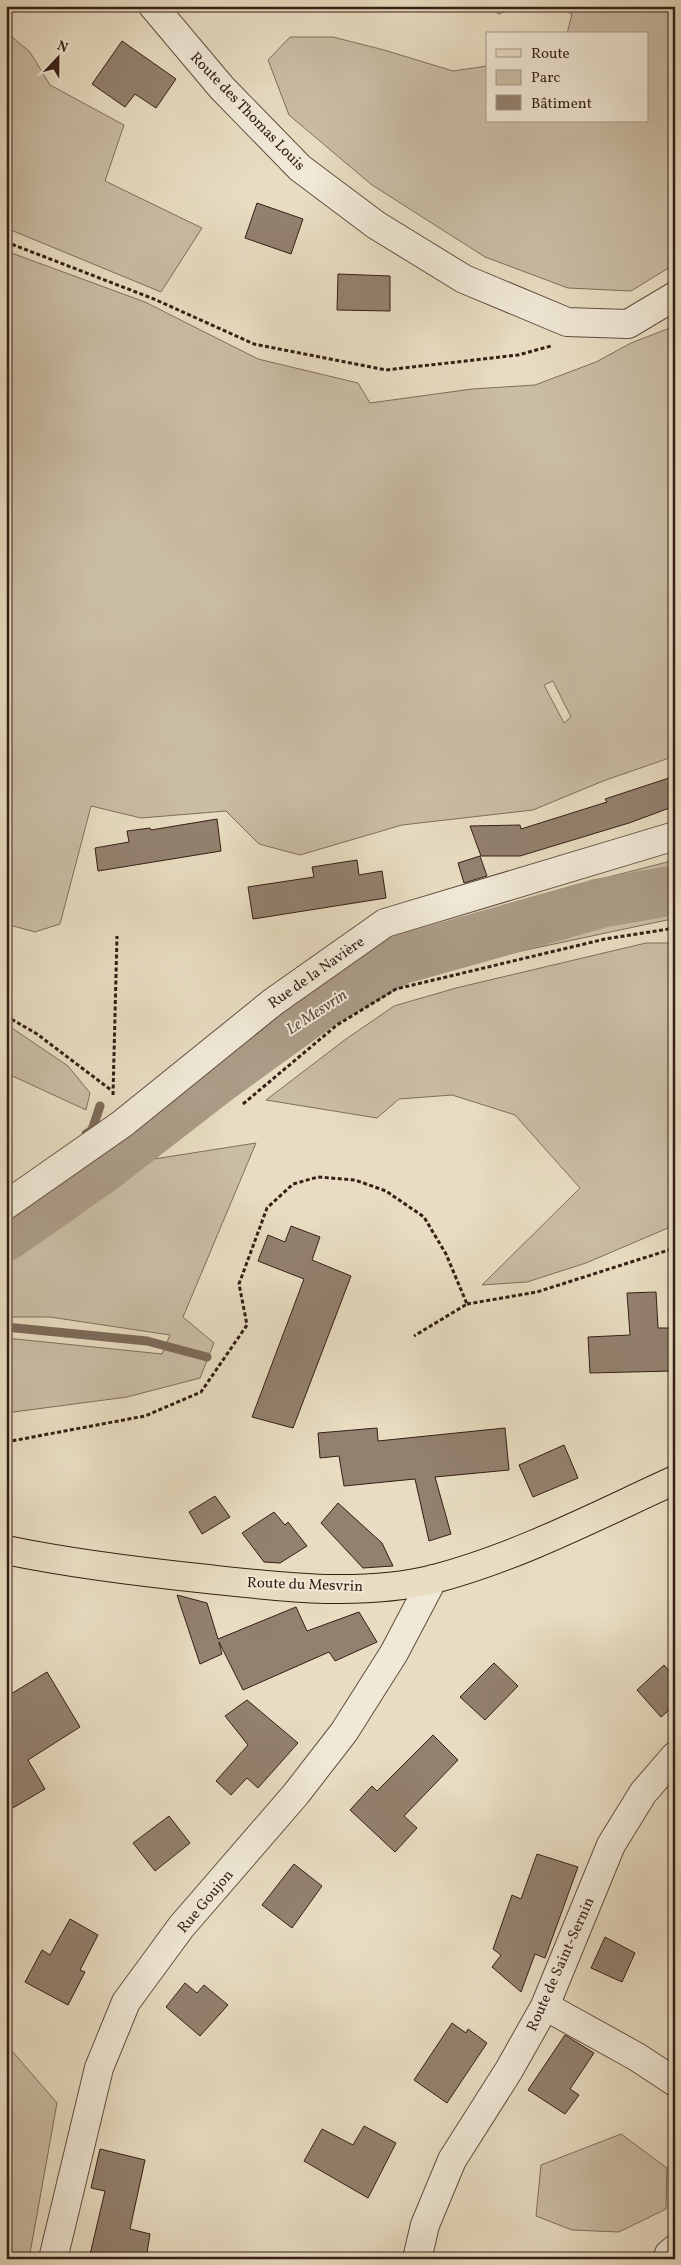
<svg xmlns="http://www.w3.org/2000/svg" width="681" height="2265" viewBox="0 0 681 2265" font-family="Vollkorn,serif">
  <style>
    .green { fill: #cabda5; stroke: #806e5d; fill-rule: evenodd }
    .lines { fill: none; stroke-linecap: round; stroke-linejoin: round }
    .stream { stroke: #7c6a59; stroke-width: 9 }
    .river { stroke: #ab9c87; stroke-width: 50 }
    .building { fill: #93816f; stroke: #361e15 }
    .minor-casing { stroke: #624e40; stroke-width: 30 }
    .major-casing { stroke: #361e15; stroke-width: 30 }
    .path { stroke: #361e15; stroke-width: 3; stroke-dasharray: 4 2.5; stroke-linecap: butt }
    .minor { stroke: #f0e9d7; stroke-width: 28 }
    .major { stroke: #e8ddc2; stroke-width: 28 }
    .labels { text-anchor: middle; stroke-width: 4; stroke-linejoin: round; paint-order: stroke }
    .street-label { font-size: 15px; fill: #361e15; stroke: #f0e9d7 }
    .water-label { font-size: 16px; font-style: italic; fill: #5f4a3d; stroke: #f0e9d7 }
  </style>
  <rect width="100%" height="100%" fill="#e8ddc2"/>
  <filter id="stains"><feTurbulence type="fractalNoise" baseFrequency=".004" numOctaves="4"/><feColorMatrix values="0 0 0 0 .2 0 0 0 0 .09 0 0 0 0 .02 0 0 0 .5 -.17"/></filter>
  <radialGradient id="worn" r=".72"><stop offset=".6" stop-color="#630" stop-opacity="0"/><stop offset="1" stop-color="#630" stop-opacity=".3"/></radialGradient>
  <path class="green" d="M 485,6 L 517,6 L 499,14 Z
    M 554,6 L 675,6 L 675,264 L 631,291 L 568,288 L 485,257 L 372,185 L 289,115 L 268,60 L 290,37 L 333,37 L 384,50 L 453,71 L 487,66 L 487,121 L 647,121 L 647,34 L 567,34 L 572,14 Z
    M 6,32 L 30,52 L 50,85 L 124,125 L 105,181 L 202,228 L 161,292 L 6,228 Z
    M 6,251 L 145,302 L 258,359 L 358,383 L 370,403 L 472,389 L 535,385 L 596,362 L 631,343 L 675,326 L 675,756 L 603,781 L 533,810 L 402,825 L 300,855 L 259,844 L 226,811 L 141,818 L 91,806 L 60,924 L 35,932 L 6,924 ZM 553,681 L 571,717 L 564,723 L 544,685 Z
    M 675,860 L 675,883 L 572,900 L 585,883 Z
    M 675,904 L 675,921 L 667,920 L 418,973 L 429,963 L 595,917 Z
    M 646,943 L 675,943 L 675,1225 L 586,1263 L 527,1282 L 482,1285 L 580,1188 L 515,1115 L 452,1095 L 399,1099 L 377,1118 L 266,1100 L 346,1039 L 394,1006 L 456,988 Z
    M 6,1024 L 68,1066 L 90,1093 L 86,1110 L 6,1073 Z
    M 256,1143 L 183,1317 L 214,1343 L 200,1378 L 127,1397 L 6,1413 L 6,1338 L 162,1354 L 170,1335 L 50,1317 L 6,1317 L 6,1259 L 46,1234 L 115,1176 L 154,1159 Z
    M 6,2044 L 57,2103 L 29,2259 L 6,2259 Z
    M 621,2134 L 667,2168 L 666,2209 L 619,2232 L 572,2230 L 536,2216 L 541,2165 Z"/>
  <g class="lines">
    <path class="stream" d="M 86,1134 L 92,1130 L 100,1106
      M 6,1327 L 147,1341 L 207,1357"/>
    <path class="river" d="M 6,1236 L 103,1168 L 218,1079 L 320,1005 L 399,960 L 601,903 L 675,890"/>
  </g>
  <path class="building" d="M 122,41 L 176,79 L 156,108 L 135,94 L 125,107 L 92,84 Z
    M 257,203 L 303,219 L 291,254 L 245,238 Z
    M 338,274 L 390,276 L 390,311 L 337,310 Z
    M 675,776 L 675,806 L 629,823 L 520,856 L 481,856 L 470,826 L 520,825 L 521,829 L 607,802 L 605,799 Z
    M 217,819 L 221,851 L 98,871 L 95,848 L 129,842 L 127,831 L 150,828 L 151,830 Z
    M 480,856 L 487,876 L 464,883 L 458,863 Z
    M 357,860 L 359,875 L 382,871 L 386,898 L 253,919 L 248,887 L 314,877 L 312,867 Z
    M 291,1226 L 320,1237 L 312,1260 L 351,1276 L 293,1428 L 252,1417 L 304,1279 L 258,1261 L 268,1235 L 285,1242 Z
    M 656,1292 L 658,1328 L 670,1328 L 673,1371 L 590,1373 L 588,1337 L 630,1335 L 627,1293 Z
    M 377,1428 L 378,1441 L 505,1428 L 509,1470 L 435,1477 L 451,1534 L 429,1541 L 415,1479 L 344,1486 L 339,1456 L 320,1458 L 318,1433 Z
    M 564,1445 L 578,1478 L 533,1497 L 519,1465 Z
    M 215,1496 L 230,1517 L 202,1534 L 189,1512 Z
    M 338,1503 L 382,1543 L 393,1566 L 363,1568 L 321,1523 Z
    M 274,1512 L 285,1525 L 288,1522 L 307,1546 L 280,1563 L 264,1562 L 242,1533 Z
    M 177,1595 L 207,1603 L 218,1639 L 296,1607 L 307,1631 L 359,1612 L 377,1642 L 335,1661 L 329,1652 L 243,1690 L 219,1642 L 222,1654 L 200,1664 Z
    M 494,1663 L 518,1686 L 485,1720 L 460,1697 Z
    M 664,1665 L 675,1678 L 675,1705 L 661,1717 L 637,1690 Z
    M 47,1672 L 80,1727 L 28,1760 L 45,1789 L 6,1812 L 6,1697 Z
    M 247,1700 L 298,1743 L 258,1788 L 247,1778 L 231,1795 L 216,1781 L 248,1745 L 225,1716 Z
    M 433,1735 L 458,1760 L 404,1816 L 417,1828 L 395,1852 L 350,1810 L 372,1786 L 377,1791 Z
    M 169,1816 L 190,1843 L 155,1871 L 133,1843 Z
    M 537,1854 L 578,1867 L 545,1958 L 535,1954 L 521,1992 L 492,1967 L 501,1955 L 493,1949 L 512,1895 L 521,1899 Z
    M 294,1864 L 322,1886 L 292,1928 L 262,1905 Z
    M 70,1919 L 98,1935 L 80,1970 L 85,1972 L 68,2005 L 25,1982 L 42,1950 L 50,1955 Z
    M 605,1937 L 635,1953 L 622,1982 L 591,1968 Z
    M 185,1983 L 197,1993 L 204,1985 L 228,2005 L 200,2036 L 166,2007 Z
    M 452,2023 L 466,2033 L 468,2029 L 487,2043 L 447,2103 L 414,2080 Z
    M 565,2035 L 594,2053 L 570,2089 L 579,2095 L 565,2114 L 528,2090 Z
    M 364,2126 L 396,2143 L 368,2198 L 304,2161 L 322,2129 L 353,2145 Z
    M 100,2149 L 145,2160 L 130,2229 L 150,2234 L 146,2259 L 89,2259 L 105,2191 L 91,2188 Z"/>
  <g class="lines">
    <defs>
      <path id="minor" d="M 153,6 L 222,88 L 300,168 L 376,225 L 464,279 L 567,322 L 628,324 L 675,296
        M 6,1205 L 122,1124 L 273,1002 L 385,923 L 675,836
        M 545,2006 L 637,2057 L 675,2082
        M 669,2254 L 675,2249
        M 53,2259 L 99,2068 L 126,2002 L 181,1927 L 296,1794 L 344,1732 L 394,1653 L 433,1579
        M 417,2259 L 425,2225 L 452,2160 L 509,2070 L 545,2006 L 611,1845 L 643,1793 L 675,1756"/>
      <path id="major" d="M 6,1550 C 73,1564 140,1572 208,1579 C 281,1587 361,1597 434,1579 C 518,1557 596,1516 675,1480"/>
    </defs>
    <use href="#minor" class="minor-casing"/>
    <use href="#major" class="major-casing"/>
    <path class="path" d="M 6,242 L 154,299 L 254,344 L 386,370 L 518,355 L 551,346
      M 6,1016 L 37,1034 L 111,1090
      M 113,1095 L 117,936
      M 243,1104 L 337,1025 L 396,989 L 605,939 L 675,928
      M 467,1304 L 537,1292 L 675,1248
      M 6,1442 L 145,1416 L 201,1392 L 247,1325 L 239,1284 L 267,1208 L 293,1184 L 318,1177 L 355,1180 L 386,1191 L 424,1217 L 446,1254 L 467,1304 L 414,1336"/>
    <use href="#minor" class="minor"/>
    <use href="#major" class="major"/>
  </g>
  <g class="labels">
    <g class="street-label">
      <text transform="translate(248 111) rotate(46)" y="5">Route des Thomas Louis</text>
      <text transform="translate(316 972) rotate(-35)" y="5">Rue de la Navière</text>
      <text transform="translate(305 1584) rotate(2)" y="5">Route du Mesvrin</text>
      <text transform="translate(205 1901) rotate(-50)" y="5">Rue Goujon</text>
      <text transform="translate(560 1964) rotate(-66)" y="5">Route de Saint-Sernin</text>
    </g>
    <g class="water-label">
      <text transform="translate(316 1011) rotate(-33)" y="6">Le Mesvrin</text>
    </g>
  </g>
  <rect width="681" height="2265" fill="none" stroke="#e8ddc2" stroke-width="25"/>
  <rect x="8" y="8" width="666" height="2250" fill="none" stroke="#361e15" stroke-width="2.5"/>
  <rect x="12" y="12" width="656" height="2240" fill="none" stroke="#361e15"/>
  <rect x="486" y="32" width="162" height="90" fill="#f0e9d7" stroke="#a69889"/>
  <rect x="496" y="49" width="25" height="8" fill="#e8ddc2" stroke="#a69889"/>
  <text x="531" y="58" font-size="15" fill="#361e15">Route</text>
  <rect x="496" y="70" width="25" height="15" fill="#cabda5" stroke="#a69889"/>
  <text x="531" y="82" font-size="15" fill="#361e15">Parc</text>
  <rect x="496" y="95" width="25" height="15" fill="#93816f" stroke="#a69889"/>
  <text x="531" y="108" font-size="15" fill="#361e15">Bâtiment</text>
  <g transform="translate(58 58) rotate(22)" stroke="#f0e9d7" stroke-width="4" paint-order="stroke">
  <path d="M0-4L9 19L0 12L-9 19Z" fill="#361e15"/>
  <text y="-8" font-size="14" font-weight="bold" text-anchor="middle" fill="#361e15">N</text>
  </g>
  <rect width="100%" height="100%" filter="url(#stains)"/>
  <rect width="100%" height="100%" fill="url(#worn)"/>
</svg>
